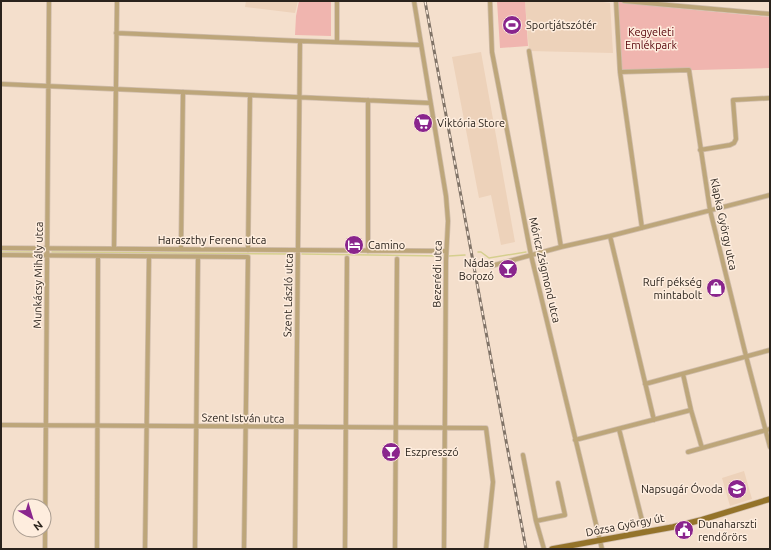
<svg xmlns="http://www.w3.org/2000/svg" width="771" height="550" viewBox="0 0 771 550" font-family="Ubuntu,sans-serif">
  <style>
    .built { fill: #edd2ba }
    .green { fill: #f0b5af }
    .lines { fill: none; stroke-linecap: round; stroke-linejoin: round }
    .stream { stroke: #d5cf8e; stroke-width: 1.5 }
    .minor-casing { stroke: #d0bdac; stroke-width: 5.5 }
    .major-casing { stroke: #d0bdac; stroke-width: 7 }
    .minor { stroke: #bda67a; stroke-width: 4 }
    .major { stroke: #94732a; stroke-width: 5.5 }
    .rail-casing { stroke: #807367; stroke-width: 3 }
    .rail { stroke: #feedde; stroke-width: 1.5; stroke-dasharray: 4.5; stroke-linecap: butt }
    .labels { text-anchor: middle; stroke-width: 3; stroke-linejoin: round; paint-order: stroke }
    .poi-label { font-size: 11px; fill: #2a231c; stroke: #feedde; text-anchor: start }
    .park-label { font-size: 11px; fill: #570309; stroke: #feedde }
    .street-label { font-size: 11px; fill: #2a231c; stroke: #feedde }
  </style>
  <rect width="100%" height="100%" fill="#f4dfcc"/>
  <path class="built" d="M 246,1 L 298,1 L 295,13 L 245,7 Z
    M 525,1 L 596,1 L 610,3 L 613,53 L 529,51 Z
    M 481,52 L 515,242 L 501,245 L 491,195 L 479,198 L 452,57 Z
    M 744,471 L 752,499 L 730,506 L 722,478 Z"/>
  <path class="green" d="M 299,1 L 331,1 L 331,36 L 295,35 L 296,16 Z
    M 497,1 L 525,1 L 528,46 L 500,48 Z
    M 616,1 L 653,6 L 770,17 L 770,68 L 620,72 Z"/>
  <g class="lines">
    <path class="stream" d="M 1,252 L 42,252
      M 52,252 L 293,254
      M 478,252 L 481,252 L 489,258 L 526,252
      M 302,254 L 442,256
      M 449,256 L 465,255"/>
    <defs>
      <path id="minor" d="M 414,1 L 446,196 L 448,221 L 446,260 L 444,549
        M 490,1 L 492,52 L 531,255 L 602,549
        M 616,1 L 620,72 L 642,228
        M 624,1 L 770,14
        M 116,33 L 300,41 L 421,45
        M 337,42 L 337,1
        M 529,51 L 561,247
        M 620,72 L 689,70 L 710,210 L 746,356 L 770,447
        M 1,84 L 430,103
        M 700,150 L 730,145 L 734,143 L 736,139 L 733,100 L 770,98
        M 610,236 L 654,420
        M 1,248 L 446,251
        M 114,249 L 117,1
        M 181,249 L 183,92
        M 248,250 L 250,95
        M 368,251 L 368,100
        M 1,255 L 248,257 L 244,549
        M 491,266 L 561,247 L 610,236 L 770,195
        M 683,374 L 691,410 L 702,448
        M 645,384 L 770,350
        M 1,425 L 486,428 L 493,482 L 486,549
        M 619,429 L 645,532
        M 575,440 L 691,410
        M 688,452 L 770,429
        M 523,455 L 536,521 L 544,549
        M 536,521 L 565,515 L 558,483
        M 45,549 L 49,1
        M 97,549 L 98,256
        M 145,549 L 149,257
        M 195,549 L 198,257
        M 295,549 L 300,41
        M 345,549 L 347,258
        M 395,549 L 397,259"/>
      <path id="major" d="M 552,549 L 673,527 L 701,520 L 770,499"/>
    </defs>
    <use href="#minor" class="minor-casing"/>
    <use href="#major" class="major-casing"/>
    <use href="#minor" class="minor"/>
    <use href="#major" class="major"/>
    <defs>
      <path id="rail" d="M 425,1 L 526,549"/>
    </defs>
    <use href="#rail" class="rail-casing"/>
    <use href="#rail" class="rail"/>
  </g>
  <defs>
    <symbol id="stadium-disc" viewBox="-11 -11 22 22"><circle r="9.5" fill="#8a258d" stroke="#feedde"/><path d="M0-5a6.5 5 0 1 0 0 10a6.5 5 0 1 0 0-10ZM-3.5-1.8h7v3.6h-7Z" fill="#fff"/></symbol>
    <symbol id="supermarket-disc" viewBox="-11 -11 22 22"><circle r="9.5" fill="#8a258d" stroke="#feedde"/><path d="M-6-5.5h2.5l.6 2H6L4.5 2H-2.5L-4.4-4H-6ZM-1.5 3.2a1.3 1.3 0 1 0 .1 0ZM3 3.2a1.3 1.3 0 1 0 .1 0Z" fill="#fff"/></symbol>
    <symbol id="hotel-disc" viewBox="-11 -11 22 22"><circle r="9.5" fill="#8a258d" stroke="#feedde"/><path d="M-6-4.5h1.5V1H6V5H4.5V3h-9V5H-6ZM-4 0a1.8 1.8 0 1 1 3.6 0ZM.5 0V-2.5h3Q6-2.5 6 0Z" fill="#fff"/></symbol>
    <symbol id="bar-disc" viewBox="-11 -11 22 22"><circle r="9.5" fill="#8a258d" stroke="#feedde"/><path d="M-6-5H6L.8 .8V4.5H3.5V6h-7V4.5H-.8V.8Z" fill="#fff"/></symbol>
    <symbol id="shop-disc" viewBox="-11 -11 22 22"><circle r="9.5" fill="#8a258d" stroke="#feedde"/><path d="M-5-2.5h2.3a2.7 3.5 0 0 1 5.4 0H5L5.5 6h-11ZM-1.5-2.5h3a1.5 2.3 0 0 0-3 0Z" fill="#fff"/></symbol>
    <symbol id="school-disc" viewBox="-11 -11 22 22"><circle r="9.5" fill="#8a258d" stroke="#feedde"/><path d="M0-5L7-2L0 1L-7-2ZM-4 1L0 2.5L4 1V4Q0 6-4 4Z" fill="#fff"/></symbol>
    <symbol id="civic-disc" viewBox="-11 -11 22 22"><circle r="9.5" fill="#8a258d" stroke="#feedde"/><path d="M-.6-6.5H3V-4.5H.6V-3L4-1V1h2V6H-6V1h2V-1L-.6-3ZM-1.2 2.5V6h2.4V2.5Z" fill="#fff"/></symbol>
  </defs>
  <g fill-rule="evenodd">
    <use href="#stadium-disc" x="501" y="14" width="22" height="22"/>
    <use href="#supermarket-disc" x="412" y="112" width="22" height="22"/>
    <use href="#hotel-disc" x="343" y="234" width="22" height="22"/>
    <use href="#bar-disc" x="497" y="258" width="22" height="22"/>
    <use href="#shop-disc" x="705" y="277" width="22" height="22"/>
    <use href="#bar-disc" x="380" y="441" width="22" height="22"/>
    <use href="#school-disc" x="726" y="478" width="22" height="22"/>
    <use href="#civic-disc" x="673" y="519" width="22" height="22"/>
  </g>
  <g class="labels">
    <g class="poi-label">
      <text x="526" y="29">Sportjátszótér</text>
      <text x="437" y="127">Viktória Store</text>
      <text x="368" y="249">Camino</text>
      <text x="494" y="267" text-anchor="end">Nádas<tspan x="494" dy="13">Borozó</tspan></text>
      <text x="702" y="286" text-anchor="end">Ruff pékség<tspan x="702" dy="13">mintabolt</tspan></text>
      <text x="405" y="456">Eszpresszó</text>
      <text x="723" y="493" text-anchor="end">Napsugár Óvoda</text>
      <text x="698" y="528">Dunaharszti<tspan x="698" dy="13">rendőrörs</tspan></text>
    </g>
    <g class="park-label">
      <text x="651" y="36">Kegyeleti<tspan x="651" dy="13">Emlékpark</tspan></text>
    </g>
    <g class="street-label">
      <text transform="translate(724 224) rotate(78)" y="4">Klapka György utca</text>
      <text x="212" y="244">Haraszthy Ferenc utca</text>
      <text transform="translate(545 270) rotate(77)" y="4">Móricz Zsigmond utca</text>
      <text transform="translate(437 274) rotate(-89)" y="4">Bezerédi utca</text>
      <text transform="translate(38 275) rotate(-89)" y="4">Munkácsy Mihály utca</text>
      <text transform="translate(288 295) rotate(-89)" y="4">Szent László utca</text>
      <text transform="translate(243 418) rotate(1)" y="4">Szent István utca</text>
      <text transform="translate(625 525) rotate(-11)" y="4">Dózsa György út</text>
    </g>
  </g>
  <rect width="771" height="550" fill="none" stroke="#2a231c" stroke-width="4"/>
  <g transform="translate(32 518) rotate(142)"><circle r="19" fill="#feedde" stroke="#a99c90"/>
  <path d="M0-3L7 15L0 10L-7 15Z" fill="#8a258d"/>
  <text y="-6" font-size="11" font-weight="bold" text-anchor="middle" fill="#2a231c">N</text>
  </g>
</svg>
